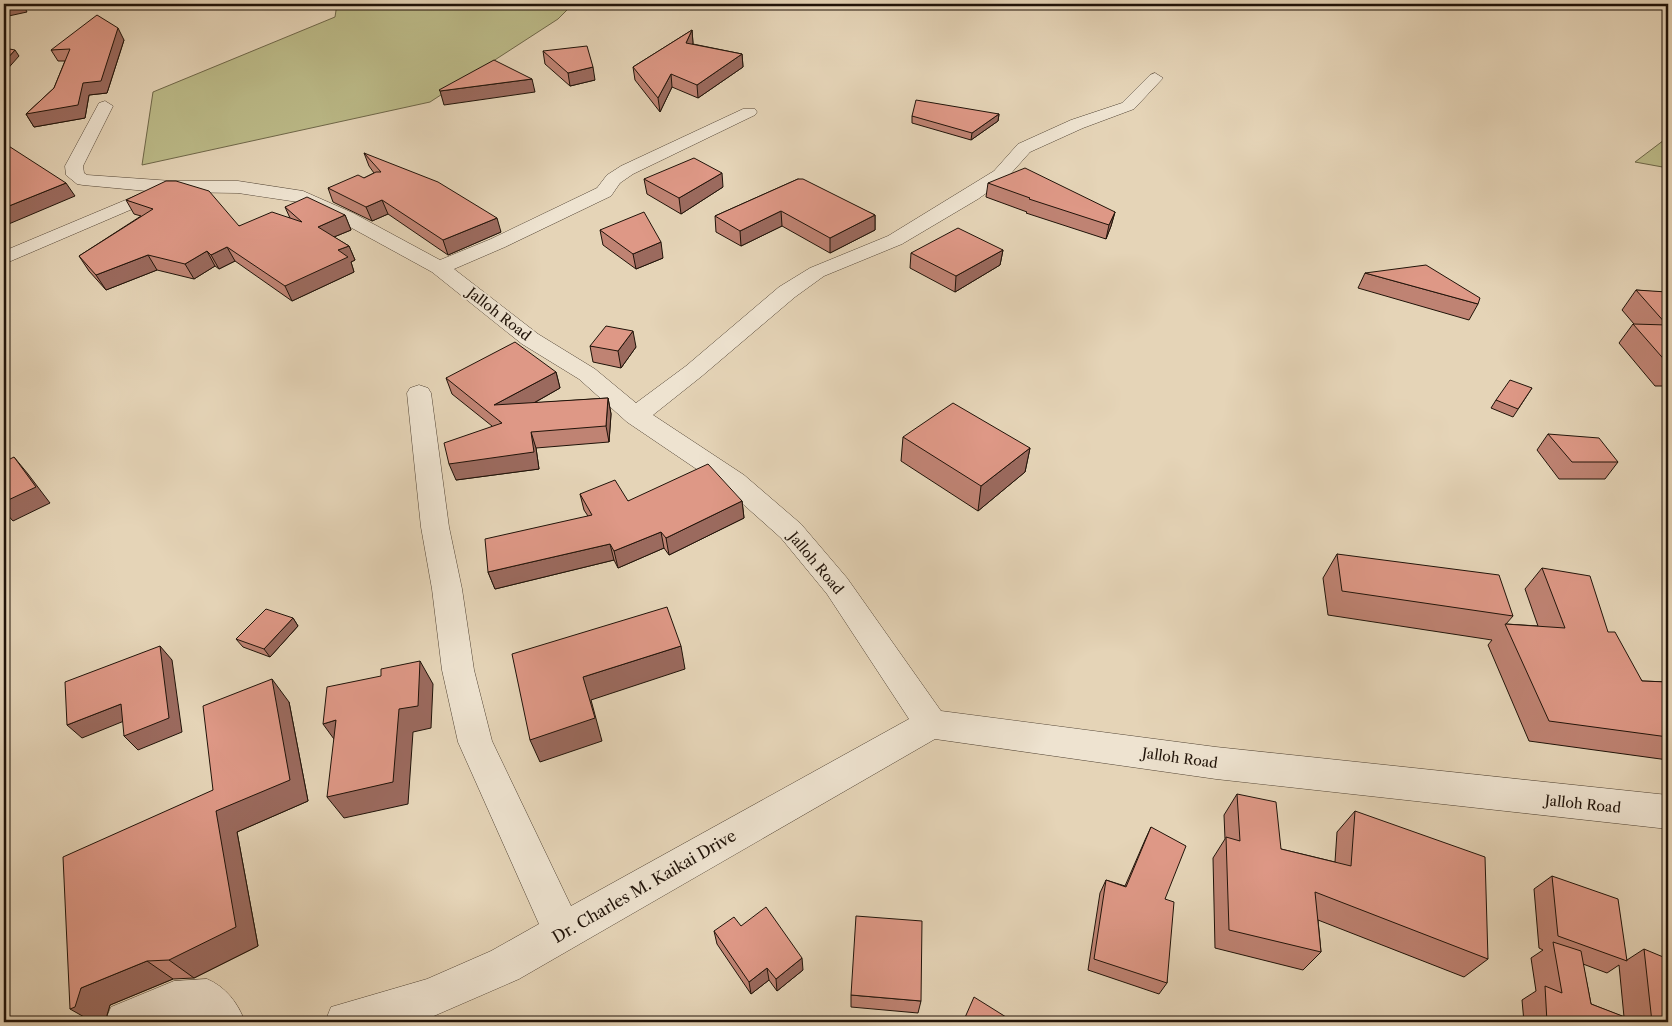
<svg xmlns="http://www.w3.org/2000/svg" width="1672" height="1026" viewBox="0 0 1672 1026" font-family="'Libre Caslon Text',serif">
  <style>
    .green { fill: #bcbb89; stroke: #6e6749 }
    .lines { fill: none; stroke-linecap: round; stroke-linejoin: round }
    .minor-casing { stroke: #514334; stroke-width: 1 }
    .minor { fill: #eee3d0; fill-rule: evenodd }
    .wall { fill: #bf8373; stroke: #201309; fill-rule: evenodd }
    .shaded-wall { fill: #9b6a5e; stroke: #201309 }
    .building { fill: #de9886; stroke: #201309 }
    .labels { text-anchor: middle; stroke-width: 4; stroke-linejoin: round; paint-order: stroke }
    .street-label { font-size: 14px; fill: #201309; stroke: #eee3d0 }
    .near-street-label { font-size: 16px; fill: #201309; stroke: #eee3d0 }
  </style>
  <rect width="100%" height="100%" fill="#e5d4b7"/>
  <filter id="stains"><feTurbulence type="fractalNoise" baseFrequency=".004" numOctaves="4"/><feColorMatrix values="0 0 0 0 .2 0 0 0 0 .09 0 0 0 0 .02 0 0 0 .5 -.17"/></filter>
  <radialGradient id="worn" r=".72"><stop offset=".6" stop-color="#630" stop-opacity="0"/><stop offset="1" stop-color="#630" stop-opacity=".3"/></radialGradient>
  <path class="green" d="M 337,4 L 573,4 L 558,19 L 430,102 L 142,165 L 153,92 L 335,17 Z
    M 1668,137 L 1668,168 L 1635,162 Z"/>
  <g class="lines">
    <defs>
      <path id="minor" d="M 1155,73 L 1163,78 L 1134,109 L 1083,128 L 1030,152 L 1006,179 L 978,199 L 902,244 L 824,276 L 795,297 L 702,376 L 653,415 L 744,475 L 801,524 L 847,578 L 941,711 L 1216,747 L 1668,795 L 1668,829 L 1216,779 L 935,739 L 519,979 L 420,1022 L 325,1022 L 331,1007 L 427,979 L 491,951 L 539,924 L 458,742 L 442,670 L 432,589 L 421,527 L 407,393 L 410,388 L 419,385 L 428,388 L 431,393 L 449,527 L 462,589 L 474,670 L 492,741 L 571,906 L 909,719 L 827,594 L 781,538 L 726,489 L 627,422 L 579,379 L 522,344 L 432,272 L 339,221 L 298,202 L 238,193 L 172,192 L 4,264 L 4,251 L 147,191 L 83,185 L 77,184 L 66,175 L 65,166 L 99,103 L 105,101 L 113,106 L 83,166 L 84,173 L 87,175 L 172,181 L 238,181 L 303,191 L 353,213 L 440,260 L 491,239 L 597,188 L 607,175 L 621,166 L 743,109 L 755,109 L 757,112 L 755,115 L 633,174 L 620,183 L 611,196 L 505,247 L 454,269 L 538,334 L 595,369 L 636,403 L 686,366 L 779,287 L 810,268 L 888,236 L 994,171 L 1018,144 L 1071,120 L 1122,103 L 1150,75 Z
        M 207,979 C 226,987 238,1003 245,1022 L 105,1022 L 111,1007 L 174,981 Z"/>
    </defs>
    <use href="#minor" class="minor-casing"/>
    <use href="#minor" class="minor"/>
  </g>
  <path class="wall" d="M 692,30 L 693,44 L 742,54 L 743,67 L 698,98 L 672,87 L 660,112 L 635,80 L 633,67 Z
    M 124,40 L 107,93 L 89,95 L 85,118 L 34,127 L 26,114 L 54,88 L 65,61 L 58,61 L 51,50 Z
    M 543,51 L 595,80 L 570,86 L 545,64 Z
    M 999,114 L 998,121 L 971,140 L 912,123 L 912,116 Z
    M 364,153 L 501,232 L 448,255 L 388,214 L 372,221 L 333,202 L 328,188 L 364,178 L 374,173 L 369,166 Z
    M 644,179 L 723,187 L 681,214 L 647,194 Z
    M 798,179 L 875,215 L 875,230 L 830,253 L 782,226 L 741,246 L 716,232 L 715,216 Z
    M 988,183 L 1115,212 L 1111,226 L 1106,239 L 1026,213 L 1027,212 L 986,197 Z
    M 126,200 L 239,226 L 290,218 L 285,207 L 345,215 L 351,230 L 334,237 L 349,246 L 355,260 L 351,262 L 354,272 L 292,301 L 235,261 L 219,269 L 215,266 L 194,279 L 157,270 L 106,290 L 89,271 L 79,256 L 141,216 L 134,214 Z
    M 600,230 L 663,258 L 636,269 L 603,245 Z
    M 1003,250 L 1000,265 L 955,292 L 910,268 L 911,253 Z
    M 1365,273 L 1478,304 L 1469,320 L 1358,288 Z
    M 1636,290 L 1668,293 L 1668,386 L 1655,386 L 1619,343 L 1633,324 L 1634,324 L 1622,310 Z
    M 590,346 L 636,347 L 621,368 L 593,362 Z
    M 556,372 L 560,388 L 534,403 L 608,398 L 611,414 L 609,442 L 536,448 L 539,469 L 456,480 L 492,426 L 452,394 L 446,378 Z
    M 1532,388 L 1513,417 L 1491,408 L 1496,400 Z
    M 1548,434 L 1618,462 L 1605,479 L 1559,479 L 1537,450 Z
    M 903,437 L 1030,448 L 1025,472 L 978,511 L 901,461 Z
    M 580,494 L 628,501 L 742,501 L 744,518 L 669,555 L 664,548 L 618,568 L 614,560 L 495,589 L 488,572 L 588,516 L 584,510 Z
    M 1337,554 L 1513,616 L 1506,624 L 1538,626 L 1525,589 L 1542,568 L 1608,632 L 1642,681 L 1668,682 L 1668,760 L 1529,741 L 1488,645 L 1492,640 L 1328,615 L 1323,578 Z
    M 293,618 L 298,626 L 270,657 L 243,647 L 236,639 Z
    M 289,702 L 308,801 L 237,832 L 258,946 L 194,978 L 173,979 L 110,1005 L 105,1022 L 93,1022 L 213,790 Z
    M 1237,794 L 1281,849 L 1335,862 L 1337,832 L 1355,811 L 1488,959 L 1464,977 L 1318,920 L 1321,952 L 1303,970 L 1215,948 L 1213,858 L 1225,839 L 1224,815 Z
    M 1151,827 L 1165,899 L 1167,983 L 1159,994 L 1088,970 L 1100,893 L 1106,880 L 1125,886 L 1145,840 Z
    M 1552,876 L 1627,960 L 1644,949 L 1668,1022 L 1524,1022 L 1522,1000 L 1536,991 L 1531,958 L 1543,950 L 1539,948 L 1534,889 ZM 1583,964 L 1607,973 L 1619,965 L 1624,1017 L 1591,1004 Z
    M 714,931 L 803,970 L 777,991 L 769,980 L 751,994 L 717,944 Z
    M 851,995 L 921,1001 L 918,1013 L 851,1007 Z"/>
  <path class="shaded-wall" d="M 24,6 L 27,12 L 4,17 L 4,10 Z
    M 118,28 L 124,40 L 107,93 L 89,95 L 85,118 L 34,127 L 26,114 L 83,83 Z
    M 692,30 L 693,43 L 687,56 L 686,43 Z
    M 15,50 L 19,56 L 4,73 L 4,62 Z
    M 742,54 L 743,67 L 698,98 L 697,85 Z
    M 593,67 L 595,80 L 570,86 L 568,73 Z
    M 671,74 L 672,87 L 660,112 L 658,98 Z
    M 532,79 L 535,92 L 444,105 L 440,91 Z
    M 999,114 L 998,121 L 971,140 L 972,133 Z
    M 722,173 L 723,187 L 681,214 L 679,198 Z
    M 66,183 L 75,196 L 4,226 L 4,208 Z
    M 382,200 L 388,214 L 372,221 L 366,207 Z
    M 781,211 L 782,226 L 741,246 L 740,231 Z
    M 1115,212 L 1111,226 L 1106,239 L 1109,225 Z
    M 345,215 L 351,230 L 324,241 L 318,227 Z
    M 875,215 L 875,230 L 830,253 L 830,238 Z
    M 497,218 L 501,232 L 448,255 L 443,240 Z
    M 661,242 L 663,258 L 636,269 L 633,254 Z
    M 349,246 L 355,260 L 351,262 L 354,272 L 292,301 L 285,286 L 338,250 Z
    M 227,247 L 235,261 L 219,269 L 211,255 Z
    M 1003,250 L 1000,265 L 955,292 L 956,276 Z
    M 207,251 L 215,266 L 194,279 L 185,264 Z
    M 148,255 L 157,270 L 106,290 L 96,275 Z
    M 633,331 L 636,347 L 621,368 L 618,351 Z
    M 556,372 L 560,388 L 500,422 L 494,405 Z
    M 608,398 L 611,414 L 609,442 L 606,426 Z
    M 531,432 L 536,448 L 539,469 L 456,480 L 449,464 Z
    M 1030,448 L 1025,472 L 978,511 L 981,486 Z
    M 14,457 L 28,474 L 50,503 L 13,521 L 4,511 L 4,502 Z
    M 742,501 L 744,518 L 669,555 L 666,538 Z
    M 661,532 L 664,548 L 618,568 L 614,551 Z
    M 610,544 L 614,560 L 495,589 L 488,572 Z
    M 293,618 L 298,626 L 270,657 L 264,649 Z
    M 160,646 L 172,660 L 182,732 L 138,750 L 124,736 Z
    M 681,646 L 685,669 L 591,700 L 602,741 L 540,762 L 530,740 L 583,677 Z
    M 420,661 L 433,684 L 431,728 L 413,732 L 408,804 L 344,818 L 327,797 L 399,709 Z
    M 272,679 L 289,702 L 308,801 L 237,832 L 258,946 L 194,978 L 169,960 L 216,811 Z
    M 121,704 L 134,717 L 82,738 L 67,725 Z
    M 336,720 L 339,746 L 323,724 Z
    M 802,958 L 803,970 L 777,991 L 776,979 Z
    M 147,961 L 173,979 L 110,1005 L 105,1022 L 93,1022 L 70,1009 L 81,988 Z
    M 767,968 L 769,980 L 751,994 L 749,982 Z"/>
  <path class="building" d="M 4,4 L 20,4 L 24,6 L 4,10 Z
    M 97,15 L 118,28 L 101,81 L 83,83 L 78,105 L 26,114 L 54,88 L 70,49 L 51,50 Z
    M 692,30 L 686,43 L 742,54 L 697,85 L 671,74 L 658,98 L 633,67 Z
    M 587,46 L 593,67 L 568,73 L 543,51 Z
    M 4,48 L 15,50 L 4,62 Z
    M 494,60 L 532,79 L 440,91 L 439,90 Z
    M 916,100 L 999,114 L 972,133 L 912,116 Z
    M 4,143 L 66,183 L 4,208 Z
    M 364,153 L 438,182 L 497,218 L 443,240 L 382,200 L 366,207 L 328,188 L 358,175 L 364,178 L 376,172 L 381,172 Z
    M 694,158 L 722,173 L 679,198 L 644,179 Z
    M 1025,168 L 1115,212 L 1109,225 L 1029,199 L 1030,198 L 988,183 Z
    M 798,179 L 803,179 L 875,215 L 830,238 L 781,211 L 740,231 L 715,216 Z
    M 166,181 L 176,181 L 209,191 L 239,226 L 272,212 L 302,222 L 285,207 L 307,197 L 345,215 L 318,227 L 349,246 L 338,250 L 348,257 L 285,286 L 227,247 L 211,255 L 207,251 L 185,264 L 148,255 L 96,275 L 79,256 L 153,209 L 126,200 Z
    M 644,212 L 661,242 L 633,254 L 600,230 Z
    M 958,228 L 1003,250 L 956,276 L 911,253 Z
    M 1426,265 L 1480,298 L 1478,304 L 1365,273 Z
    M 1636,290 L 1667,292 L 1668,293 L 1668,364 L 1633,324 L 1667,325 Z
    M 606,326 L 633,331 L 618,351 L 590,346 Z
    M 515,342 L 556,372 L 494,405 L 608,398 L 606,426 L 531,432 L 534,452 L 449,464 L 444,443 L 502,423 L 446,378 Z
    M 1510,380 L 1532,388 L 1518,409 L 1496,400 Z
    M 953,403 L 1030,448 L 981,486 L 903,437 Z
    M 1548,434 L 1599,438 L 1618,462 L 1572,462 Z
    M 14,457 L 36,487 L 4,502 L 4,462 Z
    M 708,464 L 742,501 L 666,538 L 661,532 L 614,551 L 610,544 L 488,572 L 485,539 L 592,515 L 580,494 L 615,480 L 628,501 Z
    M 1337,554 L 1499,575 L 1513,616 L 1342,591 Z
    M 1542,568 L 1590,576 L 1608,632 L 1615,632 L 1642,681 L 1668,682 L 1668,737 L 1549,721 L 1505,624 L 1565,628 Z
    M 667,607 L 681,646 L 583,677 L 595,718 L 530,740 L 512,654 Z
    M 266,609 L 293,618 L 264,649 L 236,639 Z
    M 160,646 L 169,718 L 124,736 L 121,704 L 67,725 L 65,682 Z
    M 420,661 L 418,706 L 399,709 L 393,782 L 327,797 L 336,720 L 323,724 L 327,687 L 381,676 L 381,669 Z
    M 272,679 L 290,780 L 216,811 L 236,927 L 169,960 L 147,961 L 81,988 L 75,1007 L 70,1009 L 63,857 L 213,790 L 203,706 Z
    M 1237,794 L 1276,802 L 1281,849 L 1351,866 L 1355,811 L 1485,857 L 1488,959 L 1315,892 L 1321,952 L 1229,930 L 1226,837 L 1240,841 Z
    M 1151,827 L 1186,846 L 1165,899 L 1174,902 L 1167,983 L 1094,959 L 1106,880 L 1126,887 Z
    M 1552,876 L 1618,899 L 1627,961 L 1558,936 Z
    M 766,907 L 802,958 L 776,979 L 767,968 L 749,982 L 714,931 L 734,917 L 741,926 Z
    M 856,916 L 922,921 L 921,1001 L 851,995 Z
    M 1553,942 L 1581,951 L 1591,1004 L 1638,1022 L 1547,1022 L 1545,986 L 1562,993 Z
    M 1644,949 L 1668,959 L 1668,1022 L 1652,1022 Z
    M 974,997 L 1014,1022 L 963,1022 Z"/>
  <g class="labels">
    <g class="street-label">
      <text transform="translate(499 314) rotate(38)" y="5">Jalloh Road</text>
      <text transform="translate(816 563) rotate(50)" y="5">Jalloh Road</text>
      <text transform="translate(1180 758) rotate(8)" y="5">Jalloh Road</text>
      <text transform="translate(1583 804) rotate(6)" y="5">Jalloh Road</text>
    </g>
    <g class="near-street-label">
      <text transform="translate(644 886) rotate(-30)" y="6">Dr. Charles M. Kaikai Drive</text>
    </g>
  </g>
  <rect width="1672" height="1026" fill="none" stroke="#e5d4b7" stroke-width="20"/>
  <rect x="5" y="5" width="1662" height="1016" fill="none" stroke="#201309" stroke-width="2.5"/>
  <rect x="10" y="10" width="1652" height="1006" fill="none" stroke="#201309"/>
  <rect width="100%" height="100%" filter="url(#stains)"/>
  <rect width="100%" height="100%" fill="url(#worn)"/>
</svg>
